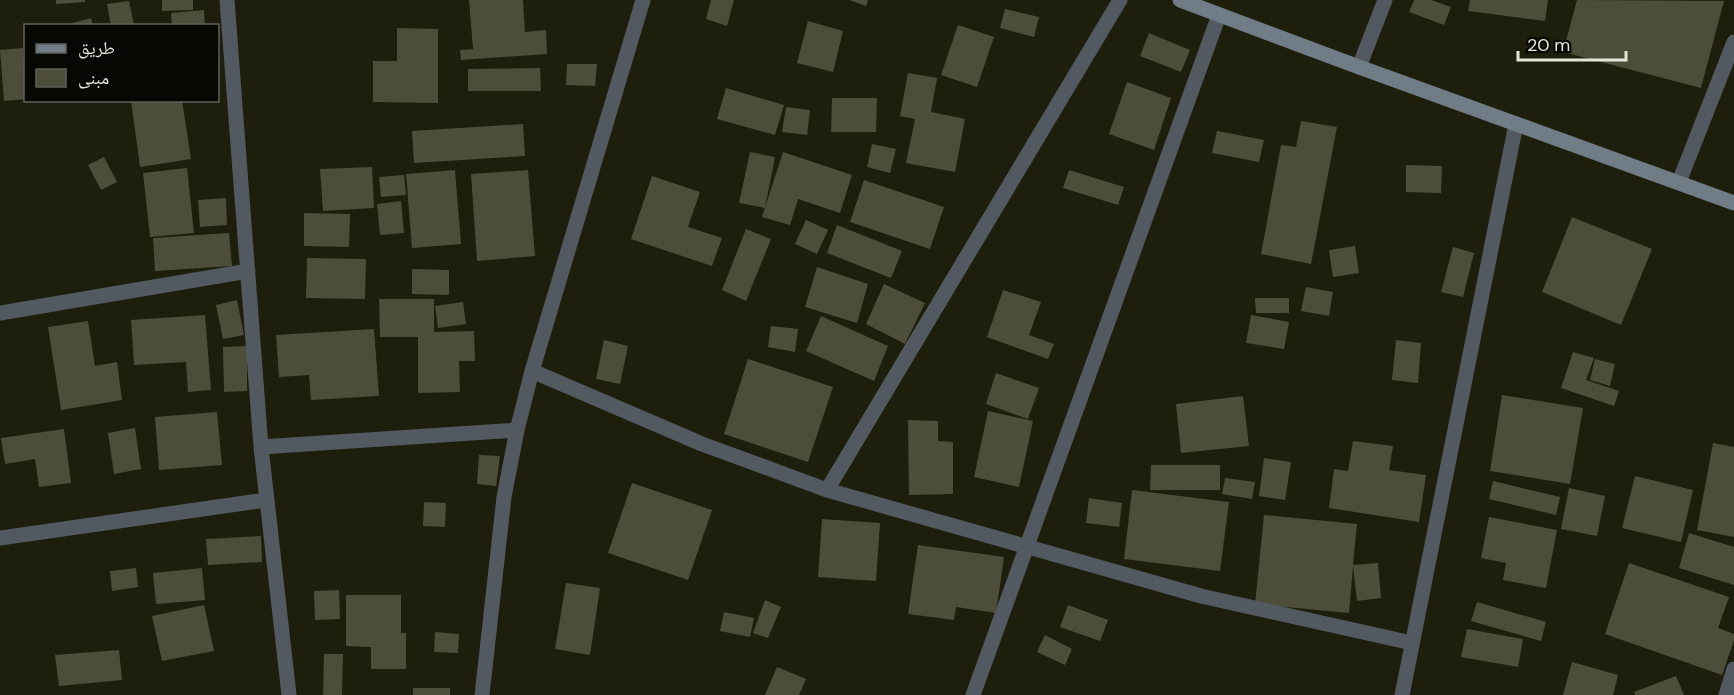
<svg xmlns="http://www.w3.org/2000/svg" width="1734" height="695" viewBox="0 0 1734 695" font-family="'DM Sans','Noto Naskh Arabic',sans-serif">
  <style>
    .building { fill: #4c4e3a }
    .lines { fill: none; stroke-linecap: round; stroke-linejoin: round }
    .street { stroke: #525960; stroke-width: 15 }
    .secondary { stroke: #707c86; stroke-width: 15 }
  </style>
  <rect width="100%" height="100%" fill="#1d1e0c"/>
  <path class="building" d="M 56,0 L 85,0 L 85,2 L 56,4 Z
    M 162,0 L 193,0 L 193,10 L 162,11 Z
    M 469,0 L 523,0 L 525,32 L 546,30 L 547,54 L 461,60 L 460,50 L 473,49 Z
    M 711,0 L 734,0 L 727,26 L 706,19 Z
    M 849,0 L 868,0 L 866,6 Z
    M 1414,0 L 1431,0 L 1451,7 L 1444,25 L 1409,12 Z
    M 1470,0 L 1548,0 L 1545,21 L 1468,11 Z
    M 1577,0 L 1724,1 L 1701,88 L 1563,52 Z
    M 129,1 L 134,25 L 111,26 L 107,4 Z
    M 1005,9 L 1039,17 L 1034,37 L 1000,28 Z
    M 204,10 L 205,26 L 172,26 L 171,13 Z
    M 91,18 L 93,26 L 65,26 L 65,25 Z
    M 808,21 L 843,31 L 833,72 L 797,63 Z
    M 958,25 L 994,37 L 977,87 L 941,75 Z
    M 397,28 L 438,29 L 438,103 L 373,102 L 373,61 L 397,61 Z
    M 1149,33 L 1190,50 L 1181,72 L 1140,56 Z
    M 23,48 L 26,99 L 4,101 L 0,50 Z
    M 567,64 L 597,64 L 595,86 L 566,85 Z
    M 540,68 L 541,91 L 468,91 L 468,69 Z
    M 908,73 L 937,78 L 931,112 L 965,119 L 955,172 L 906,163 L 915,119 L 900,116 Z
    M 1127,82 L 1171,98 L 1154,150 L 1109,134 Z
    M 726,88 L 784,105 L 775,135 L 717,119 Z
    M 832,98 L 877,98 L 876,132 L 831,132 Z
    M 131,100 L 182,100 L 191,159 L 140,167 Z
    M 786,107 L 810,110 L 807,135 L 782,132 Z
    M 1301,121 L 1337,127 L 1311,264 L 1261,254 L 1281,145 L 1296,147 Z
    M 523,124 L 525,156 L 414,163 L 412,131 Z
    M 1217,131 L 1264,140 L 1259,162 L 1212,153 Z
    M 872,144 L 896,149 L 890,173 L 867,167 Z
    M 750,152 L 775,157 L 765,208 L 739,203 Z
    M 783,152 L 852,175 L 840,213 L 798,199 L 790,225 L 762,217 Z
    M 104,157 L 117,182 L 101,190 L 88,165 Z
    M 1406,165 L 1442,166 L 1441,193 L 1406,192 Z
    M 372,167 L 374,208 L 323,211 L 320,169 Z
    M 187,168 L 194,233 L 150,237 L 143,173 Z
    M 455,170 L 461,244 L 412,248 L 406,174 Z
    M 528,170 L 535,256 L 477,261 L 471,174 Z
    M 1069,170 L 1124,187 L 1118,205 L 1063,188 Z
    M 404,175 L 406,195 L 381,197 L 379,177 Z
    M 652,176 L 700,192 L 688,227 L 722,238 L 712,266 L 631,239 Z
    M 864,180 L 944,207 L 930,249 L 850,222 Z
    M 226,198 L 227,225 L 200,227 L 198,200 Z
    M 401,201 L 404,233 L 380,235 L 377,204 Z
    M 304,213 L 350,214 L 349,247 L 304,246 Z
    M 1572,217 L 1652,249 L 1621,325 L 1542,292 Z
    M 806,220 L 828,230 L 817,254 L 795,244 Z
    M 837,225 L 902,251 L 891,278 L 827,253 Z
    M 746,229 L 771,239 L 746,301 L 722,290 Z
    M 229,233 L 232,266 L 155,271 L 153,238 Z
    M 1355,246 L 1359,273 L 1333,277 L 1329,250 Z
    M 1453,247 L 1474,253 L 1463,297 L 1441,292 Z
    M 307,258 L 366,259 L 365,299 L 306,298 Z
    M 817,267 L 868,284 L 857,323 L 805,307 Z
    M 412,269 L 449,270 L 449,295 L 412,294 Z
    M 884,284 L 925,303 L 905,344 L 866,324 Z
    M 1306,287 L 1333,292 L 1329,316 L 1301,311 Z
    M 1003,290 L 1041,302 L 1029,335 L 1054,344 L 1048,359 L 987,337 Z
    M 1255,298 L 1289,298 L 1289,313 L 1256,313 Z
    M 379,299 L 434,299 L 434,332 L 474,331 L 475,361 L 459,361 L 460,392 L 418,393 L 418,337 L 380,337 Z
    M 237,300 L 244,335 L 223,339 L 216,305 Z
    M 463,302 L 466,324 L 438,328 L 435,306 Z
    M 205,315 L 211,390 L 188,392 L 186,362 L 134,365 L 131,320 Z
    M 1251,315 L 1289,322 L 1284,349 L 1246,343 Z
    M 821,316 L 888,346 L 874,381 L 806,351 Z
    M 88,321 L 95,366 L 117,362 L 122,400 L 61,410 L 48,327 Z
    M 771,326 L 798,329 L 795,352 L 768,347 Z
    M 374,329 L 379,396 L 311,400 L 309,375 L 279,377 L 276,335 Z
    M 604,340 L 628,346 L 620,384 L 596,379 Z
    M 1396,340 L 1421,343 L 1418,383 L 1392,380 Z
    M 247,346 L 247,391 L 224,392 L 223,347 Z
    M 1573,352 L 1594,358 L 1586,380 L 1619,391 L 1614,406 L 1561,388 Z
    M 748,359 L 833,387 L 808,462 L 724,434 Z
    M 1595,359 L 1615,364 L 1610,386 L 1590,380 Z
    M 996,373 L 1039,388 L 1028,419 L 986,404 Z
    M 1502,395 L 1583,408 L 1570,484 L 1490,471 Z
    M 1243,396 L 1249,446 L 1181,453 L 1176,404 Z
    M 988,411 L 1033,421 L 1019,487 L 974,477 Z
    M 217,412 L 222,465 L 159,470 L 155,417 Z
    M 908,420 L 938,421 L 938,441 L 953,442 L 953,494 L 909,495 Z
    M 135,428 L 141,469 L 114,474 L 108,433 Z
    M 64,429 L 71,483 L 39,487 L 35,459 L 5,464 L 1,438 Z
    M 1353,441 L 1393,446 L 1389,470 L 1426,475 L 1419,522 L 1329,508 L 1334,469 L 1348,471 Z
    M 1713,443 L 1734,447 L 1734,537 L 1697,530 Z
    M 479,455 L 500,456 L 496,486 L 477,484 Z
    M 1264,458 L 1291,462 L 1285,500 L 1259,496 Z
    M 1151,465 L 1220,465 L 1220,490 L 1150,490 Z
    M 1635,476 L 1693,490 L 1681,542 L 1622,528 Z
    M 1225,478 L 1255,482 L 1252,499 L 1222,494 Z
    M 1493,481 L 1560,497 L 1556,515 L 1489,499 Z
    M 632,483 L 712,510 L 688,580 L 608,553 Z
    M 1569,488 L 1605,496 L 1597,536 L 1561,529 Z
    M 1132,490 L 1229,502 L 1220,571 L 1124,559 Z
    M 1089,498 L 1122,503 L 1119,527 L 1086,523 Z
    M 424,502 L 446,503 L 445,527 L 423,526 Z
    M 1264,515 L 1357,524 L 1353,565 L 1378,563 L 1381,598 L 1357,601 L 1353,566 L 1349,613 L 1255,604 Z
    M 1489,517 L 1557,530 L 1546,588 L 1503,580 L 1506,563 L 1481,558 Z
    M 822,519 L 880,523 L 876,581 L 818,577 Z
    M 1689,533 L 1734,547 L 1734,585 L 1679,568 Z
    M 261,536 L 262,562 L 208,565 L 206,539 Z
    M 918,545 L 1004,557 L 996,613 L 956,607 L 954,620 L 908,614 Z
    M 1629,563 L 1729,597 L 1718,628 L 1734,634 L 1734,640 L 1722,675 L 1605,634 Z
    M 136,568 L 138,587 L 112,591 L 110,571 Z
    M 202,568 L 205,600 L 156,604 L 153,573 Z
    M 566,583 L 600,588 L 590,655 L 555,649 Z
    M 339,590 L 340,619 L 315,620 L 314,591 Z
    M 346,595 L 401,595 L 401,633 L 406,633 L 406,669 L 371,669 L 371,647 L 346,646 Z
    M 765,600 L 781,607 L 768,638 L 753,633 Z
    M 1477,602 L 1546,622 L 1541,641 L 1471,621 Z
    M 204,605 L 214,651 L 162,661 L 152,616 Z
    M 1068,605 L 1108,620 L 1100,641 L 1060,627 Z
    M 724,612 L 754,618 L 750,637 L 720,631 Z
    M 1467,629 L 1523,639 L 1518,667 L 1461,657 Z
    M 435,632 L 459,634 L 458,653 L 434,652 Z
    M 1045,635 L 1072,649 L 1065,665 L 1037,652 Z
    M 119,650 L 122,680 L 59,686 L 55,655 Z
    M 324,654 L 343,654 L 342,695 L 323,695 Z
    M 1572,662 L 1618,675 L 1613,695 L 1563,695 Z
    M 777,667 L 806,679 L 799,695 L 765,695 Z
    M 1676,676 L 1684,695 L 1635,695 L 1634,692 Z
    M 413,688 L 450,688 L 450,695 L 413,695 Z"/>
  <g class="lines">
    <path class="street" d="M 227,0 L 261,447 L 289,695
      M 1359,67 L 1385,0
      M 1679,182 L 1734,42
      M 0,313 L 248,271
      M 532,371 L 702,444 L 827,490 L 1201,596 L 1412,643
      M 261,447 L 517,430
      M 827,490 L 1120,0
      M 0,538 L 266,500
      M 482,695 L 504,497 L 517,430 L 532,371 L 643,0
      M 973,695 L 1219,15
      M 1402,695 L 1516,124
      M 1726,695 L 1734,669"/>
    <path class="secondary" d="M 1180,0 L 1359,67 L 1734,203"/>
  </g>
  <rect x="24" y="24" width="195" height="78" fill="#070803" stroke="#5f6059" stroke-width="1.5"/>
  <rect x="36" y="44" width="30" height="9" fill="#707c86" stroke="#5f6059" stroke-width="1.5"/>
  <text x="78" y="54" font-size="18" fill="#e3e5d9">طريق</text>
  <rect x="36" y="69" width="30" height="18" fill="#4c4e3a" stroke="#5f6059" stroke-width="1.5"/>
  <text x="78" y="84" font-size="18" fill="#e3e5d9">مبنى</text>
  <path d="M1518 51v9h108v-9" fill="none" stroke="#e3e5d9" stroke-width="3"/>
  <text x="1527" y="51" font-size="18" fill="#e3e5d9" stroke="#070803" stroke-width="4.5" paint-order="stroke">20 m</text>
</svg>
